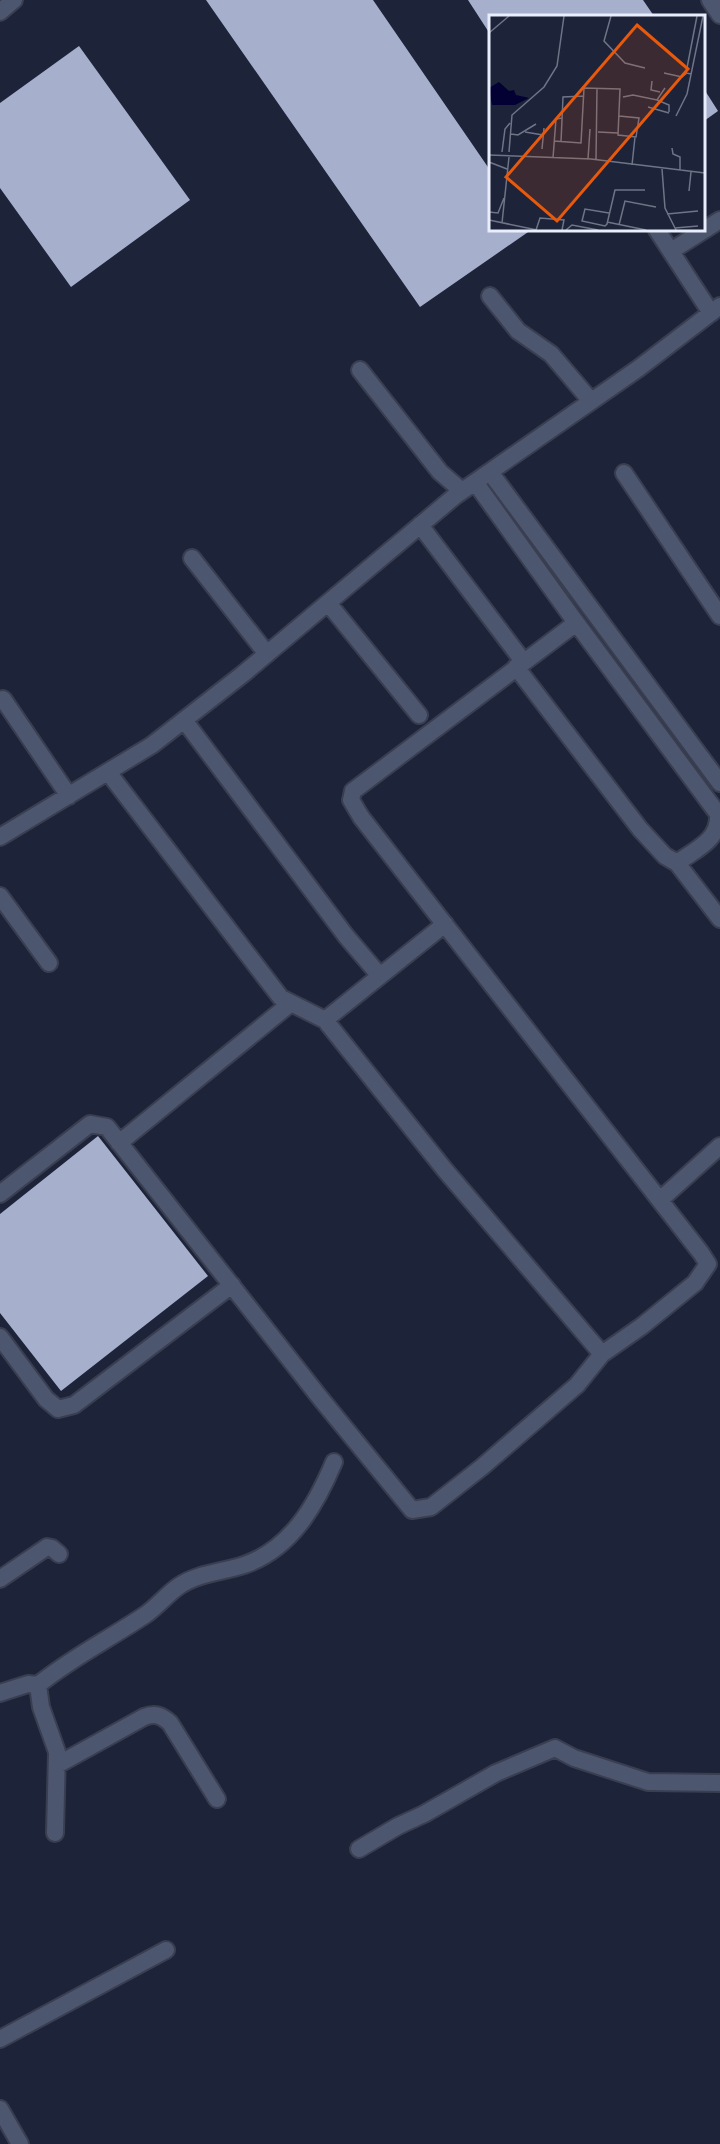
<svg xmlns="http://www.w3.org/2000/svg" width="720" height="2144" viewBox="0 0 720 2144" font-family="'Alegreya Sans',sans-serif">
  <style>
    .building { fill: #a6b0cd }
    .lines { fill: none; stroke-linecap: round; stroke-linejoin: round }
    .minor-casing { stroke: #393e51; stroke-width: 20 }
    .minor { stroke: #4d566f; stroke-width: 16 }
    .inset-road { fill: none; stroke: #6f7487; stroke-width: 1.5 }
    .view { fill: #e8590c; fill-opacity: 0.15; stroke: #e8590c; stroke-width: 3 }
    .inset-edge { fill: none; stroke: #e9eefd; stroke-width: 3 }
  </style>
  <rect width="100%" height="100%" fill="#1d2339"/>
  <path class="building" d="M 206,0 L 373,0 L 490,170 L 490,230 L 531,230 L 420,307 Z
    M 468,0 L 643,0 L 654,16 L 490,16 L 490,34 Z
    M 79,46 L 190,200 L 71,287 L 0,188 L 0,103 Z
    M 704,89 L 718,111 L 704,121 Z
    M 98,1136 L 208,1276 L 61,1391 L 0,1313 L 0,1214 Z"/>
  <g class="lines">
    <defs>
      <path id="minor" d="M 710,0 L 720,15
        M 0,12 L 14,0
        M 657,230 L 711,313
        M 671,251 L 720,220
        M 490,296 L 518,331 L 551,354 L 591,401
        M 360,370 L 440,472 L 462,491
        M 490,472 L 720,783
        M 624,473 L 720,616
        M 475,482 L 572,617 L 718,814 C 720,840 696,849 677,863
        M 420,525 L 523,661
        M 192,558 L 267,654
        M 328,603 L 419,715
        M 516,667 L 640,829 L 665,856 L 677,863 L 720,919
        M 3,699 L 69,796
        M 184,720 L 346,936 L 380,976
        M 108,772 L 281,998 L 325,1020 L 445,1170 L 602,1354
        M 0,837 L 152,745 L 243,674 L 455,496 L 639,368 L 720,306
        M 0,896 L 49,963
        M 325,1020 L 445,924
        M 119,1143 L 291,1003
        M 0,1194 L 90,1124 L 107,1127 L 321,1399 L 412,1510 L 431,1507 L 482,1467 L 577,1385 L 602,1354 L 642,1326 L 695,1283 L 708,1264 L 701,1253 L 361,817 L 351,800 L 353,791 L 576,623
        M 660,1200 L 720,1146
        M 0,1337 L 46,1399 L 58,1409 L 74,1405 L 232,1285
        M 0,1579 L 47,1547 L 52,1548 L 59,1554
        M 0,1693 L 28,1684 L 38,1685
        M 59,1764 L 144,1717 C 155,1713 161,1715 170,1723 L 217,1799
        M 55,1833 L 57,1752 L 41,1707 L 38,1685 C 71,1658 109,1639 145,1615 C 157,1607 167,1594 179,1586 C 198,1573 223,1572 244,1565 C 291,1549 316,1505 334,1462
        M 359,1849 L 398,1826 L 424,1814 L 496,1773 L 555,1748 L 574,1758 L 648,1782 L 720,1783
        M 0,2039 L 166,1950
        M 0,2109 L 20,2144"/>
    </defs>
    <use href="#minor" class="minor-casing"/>
    <use href="#minor" class="minor"/>
  </g>
  <g transform="translate(489 15)">
    <rect width="216" height="216" fill="#1d2339"/>
    <path d="M 10,67 L 20,76 L 25,75 L 27,80 L 40,83 L 26,90 L 3,90 L 0,73 Z" fill="#030033"/>
    <path class="inset-road" d="M 122,1 L 115,26 L 136,48 L 156,53M 0,18 L 20,1M 175,58 L 193,62 L 198,58M 202,59 L 197,58 L 208,1M 163,66 L 162,75 L 171,77M 134,82 L 144,80 L 168,85 L 176,73M 168,85 L 180,90 L 180,97M 159,92 L 180,98M 187,101 L 198,79 L 214,1M 36,117 L 54,120M 109,117 L 129,118M 22,119 L 29,120 L 47,109M 65,126 L 92,128 L 95,73 L 131,74 L 129,120 L 147,122 L 150,103 L 130,101M 72,127 L 74,82 L 95,81M 183,133 L 184,139 L 191,142 L 191,155M 53,134 L 55,113M 13,137 L 16,114 L 21,108M 20,137 L 23,100 L 55,72 L 68,51 L 75,1M 0,140 L 102,144 L 216,158M 64,143 L 67,104 L 73,103M 99,144 L 101,114M 107,145 L 108,73M 0,147 L 18,154M 143,150 L 146,122M 173,154 L 176,193 L 187,215M 200,176 L 202,157M 0,197 L 9,198 L 15,183M 120,198 L 96,194 L 93,206 L 116,211 L 118,209 L 126,175 L 156,175M 178,199 L 209,196M 0,205 L 48,215M 118,207 L 157,215M 13,208 L 20,142M 130,210 L 136,186 L 167,192M 186,213 L 209,211M 47,215 L 51,203 L 75,205 L 73,215M 77,215 L 83,210 L 109,215"/>
    <path class="view" d="M 148,10 L 199,54 L 68,206 L 17,162 Z"/>
    <rect width="216" height="216" class="inset-edge"/>
  </g>
</svg>
